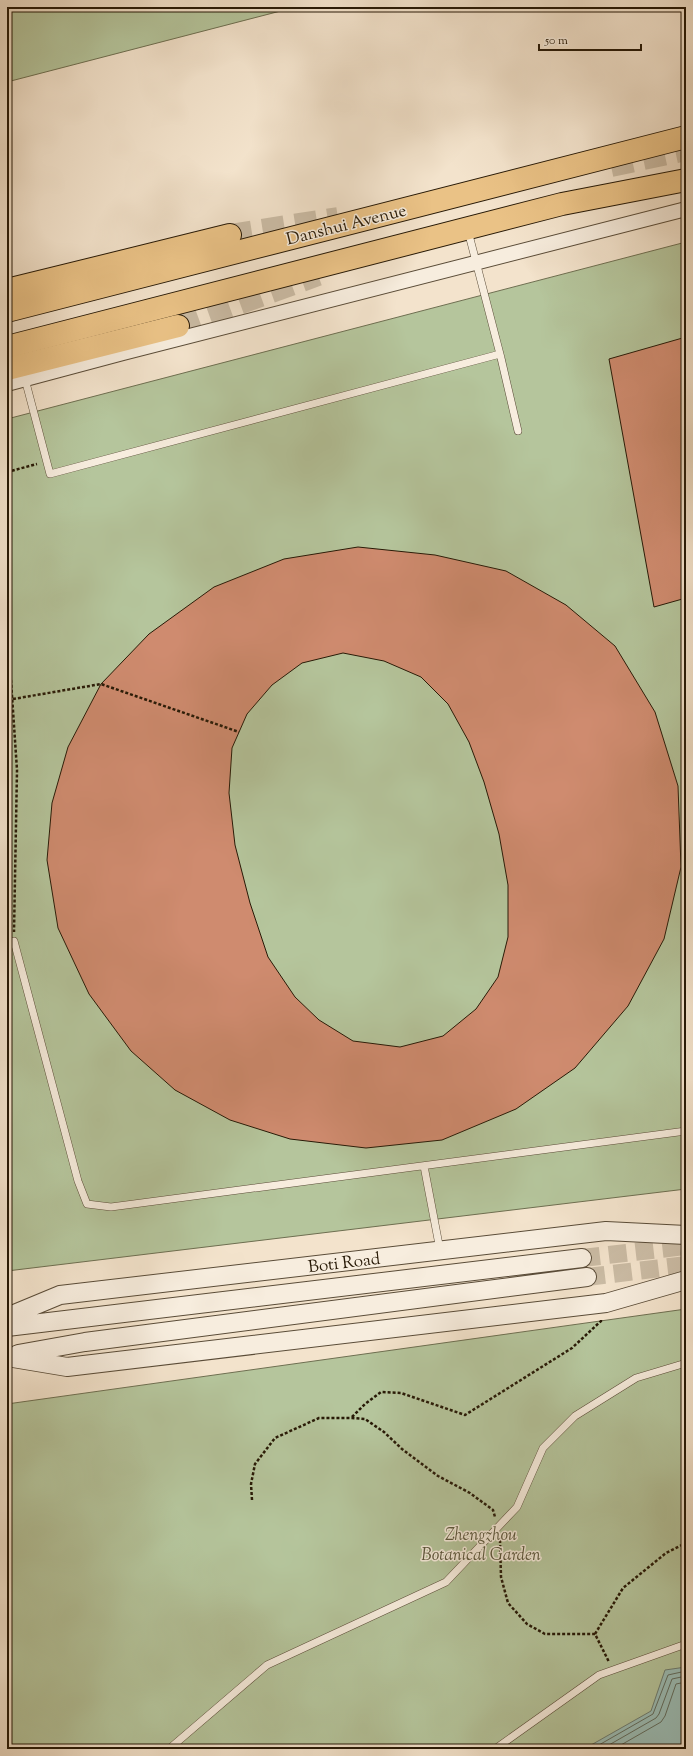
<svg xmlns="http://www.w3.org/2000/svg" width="693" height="1756" viewBox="0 0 693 1756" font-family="'Sorts Mill Goudy',serif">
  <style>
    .green { fill: #b5c59c; stroke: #6e6f51 }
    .water { fill: #9bbeb7; stroke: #6d7c70 }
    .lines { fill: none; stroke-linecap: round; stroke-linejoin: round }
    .shore { stroke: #616c5e; stroke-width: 1 }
    .building { fill: #cf8b6f; stroke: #271906; fill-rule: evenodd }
    .tertiary-tunnel { stroke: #cabba4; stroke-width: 18; stroke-dasharray: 18 9; stroke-linecap: butt }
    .trunk-tunnel { stroke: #cabba4; stroke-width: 22; stroke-dasharray: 22 11; stroke-linecap: butt }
    .service-casing { stroke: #5a4c38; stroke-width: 8 }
    .minor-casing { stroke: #5a4c38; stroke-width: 16 }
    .tertiary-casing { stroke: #5a4c38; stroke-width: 20 }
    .primary-casing { stroke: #271906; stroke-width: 24 }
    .trunk-casing { stroke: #271906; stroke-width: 24 }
    .path { stroke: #271906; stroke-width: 2.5; stroke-dasharray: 3 2; stroke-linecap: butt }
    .service { stroke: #f7edde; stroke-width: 7 }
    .minor { stroke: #f7edde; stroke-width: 14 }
    .tertiary { stroke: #f7edde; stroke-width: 18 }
    .primary { stroke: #eac286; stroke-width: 22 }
    .trunk { stroke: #eac286; stroke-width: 22 }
    .labels { text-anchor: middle; stroke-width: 3; stroke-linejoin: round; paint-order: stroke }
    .street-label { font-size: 17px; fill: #271906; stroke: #f7edde }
    .park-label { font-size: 17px; font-style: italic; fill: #59553a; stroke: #f7edde }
  </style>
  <rect width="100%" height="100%" fill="#f3e3cc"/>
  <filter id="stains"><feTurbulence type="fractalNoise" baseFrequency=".005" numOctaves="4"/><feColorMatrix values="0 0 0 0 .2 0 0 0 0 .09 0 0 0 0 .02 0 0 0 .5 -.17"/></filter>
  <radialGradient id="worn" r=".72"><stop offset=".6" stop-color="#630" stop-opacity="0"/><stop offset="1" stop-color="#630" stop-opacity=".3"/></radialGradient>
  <path class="green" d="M 7,7 L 296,7 L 7,82 Z
    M 686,242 L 686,1189 L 7,1271 L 7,419 Z
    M 686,1309 L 686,1749 L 7,1749 L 7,1404 Z"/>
  <path class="water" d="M 686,1667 L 686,1749 L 584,1749 L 651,1711 L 665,1670 Z"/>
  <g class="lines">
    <path class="shore" d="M 592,1749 L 653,1714 L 668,1675 L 686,1671
      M 602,1749 L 656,1718 L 659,1714 L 672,1679 L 686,1676
      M 614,1749 L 661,1722 L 665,1716 L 676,1684 L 686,1682"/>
  </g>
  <path class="building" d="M 686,337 L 686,598 L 654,607 L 609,359 Z
    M 358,547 L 435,555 L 506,571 L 566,605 L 615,646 L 655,712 L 678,786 L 681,867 L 664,939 L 628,1006 L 575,1068 L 516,1109 L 442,1140 L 366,1148 L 290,1139 L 230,1120 L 175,1090 L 131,1051 L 89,994 L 58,928 L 47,860 L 52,803 L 68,747 L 101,684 L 149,634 L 214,587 L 284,559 ZM 343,653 L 384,661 L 421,677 L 448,704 L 469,742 L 484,782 L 499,834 L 508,885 L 508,937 L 498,977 L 476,1009 L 443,1036 L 400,1047 L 353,1041 L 319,1020 L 295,997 L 268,957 L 250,903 L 235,845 L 229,793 L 232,748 L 247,714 L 272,685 L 302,663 Z"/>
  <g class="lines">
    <path class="tertiary-tunnel" d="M 582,1258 L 686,1246
      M 587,1277 L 686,1265"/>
    <path class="trunk-tunnel" d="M 611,166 L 686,150
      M 230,235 L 338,218
      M 178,326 L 318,275"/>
    <defs>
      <path id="service" d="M 468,231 L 501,358 L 518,431
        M 25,379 L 50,474 L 500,354
        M 7,943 L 14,941 L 78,1181 L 87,1204 L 111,1207 L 686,1131
        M 424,1166 L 440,1250
        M 169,1749 L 267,1665 L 446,1582 L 517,1507 L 543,1448 L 575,1416 L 636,1378 L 686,1363
        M 495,1749 L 599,1675 L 686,1644"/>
      <path id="minor" d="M 7,384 L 123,353 L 686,209"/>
      <path id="tertiary" d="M 7,1317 L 60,1295 L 606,1231 L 686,1235
        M 7,1327 L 582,1258
        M 18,1354 L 85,1342 L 587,1277
        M 7,1357 L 67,1367 L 606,1303 L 686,1280"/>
      <path id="primary" d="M 7,311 L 686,137
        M 7,347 L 562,204 L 686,180"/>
      <path id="trunk" d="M 7,290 L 230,235
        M 7,369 L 178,326"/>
    </defs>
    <use href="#service" class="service-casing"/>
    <use href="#minor" class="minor-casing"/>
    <use href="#tertiary" class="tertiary-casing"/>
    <use href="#primary" class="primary-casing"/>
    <use href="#trunk" class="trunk-casing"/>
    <path class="path" d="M 7,472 L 37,464
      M 7,640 L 9,651 L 17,770 L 14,932
      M 13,699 L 101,684 L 239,732
      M 352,1417 L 365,1404 L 381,1392 L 401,1393 L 465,1415 L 572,1348 L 601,1321 L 601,1318
      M 252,1500 L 251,1484 L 255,1464 L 275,1438 L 319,1418 L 352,1418 L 365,1419 L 384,1432 L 402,1449 L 438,1476 L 470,1493 L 493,1510 L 495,1517
      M 500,1540 L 501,1577 L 508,1603 L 527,1624 L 545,1634 L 595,1634 L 609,1662
      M 595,1634 L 623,1588 L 666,1553 L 686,1543"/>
    <use href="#service" class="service"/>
    <use href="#minor" class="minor"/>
    <use href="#tertiary" class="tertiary"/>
    <use href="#primary" class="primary"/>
    <use href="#trunk" class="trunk"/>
  </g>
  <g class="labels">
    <g class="street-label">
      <text transform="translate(346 224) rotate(-14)" y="6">Danshui Avenue</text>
      <text transform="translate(344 1262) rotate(-7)" y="6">Boti Road</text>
    </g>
    <g class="park-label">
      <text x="481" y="1540">Zhengzhou<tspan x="481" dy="20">Botanical Garden</tspan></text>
    </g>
  </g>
  <rect width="693" height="1756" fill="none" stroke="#f3e3cc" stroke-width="24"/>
  <rect x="8" y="8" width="677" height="1740" fill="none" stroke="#271906" stroke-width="2"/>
  <rect x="12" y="12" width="669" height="1732" fill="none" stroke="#271906"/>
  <path d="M539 44v6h102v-6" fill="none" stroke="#271906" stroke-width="2"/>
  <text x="545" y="44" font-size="12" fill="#271906" stroke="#f7edde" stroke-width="3" paint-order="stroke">50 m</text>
  <rect width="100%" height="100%" filter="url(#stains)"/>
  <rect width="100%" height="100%" fill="url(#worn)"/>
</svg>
